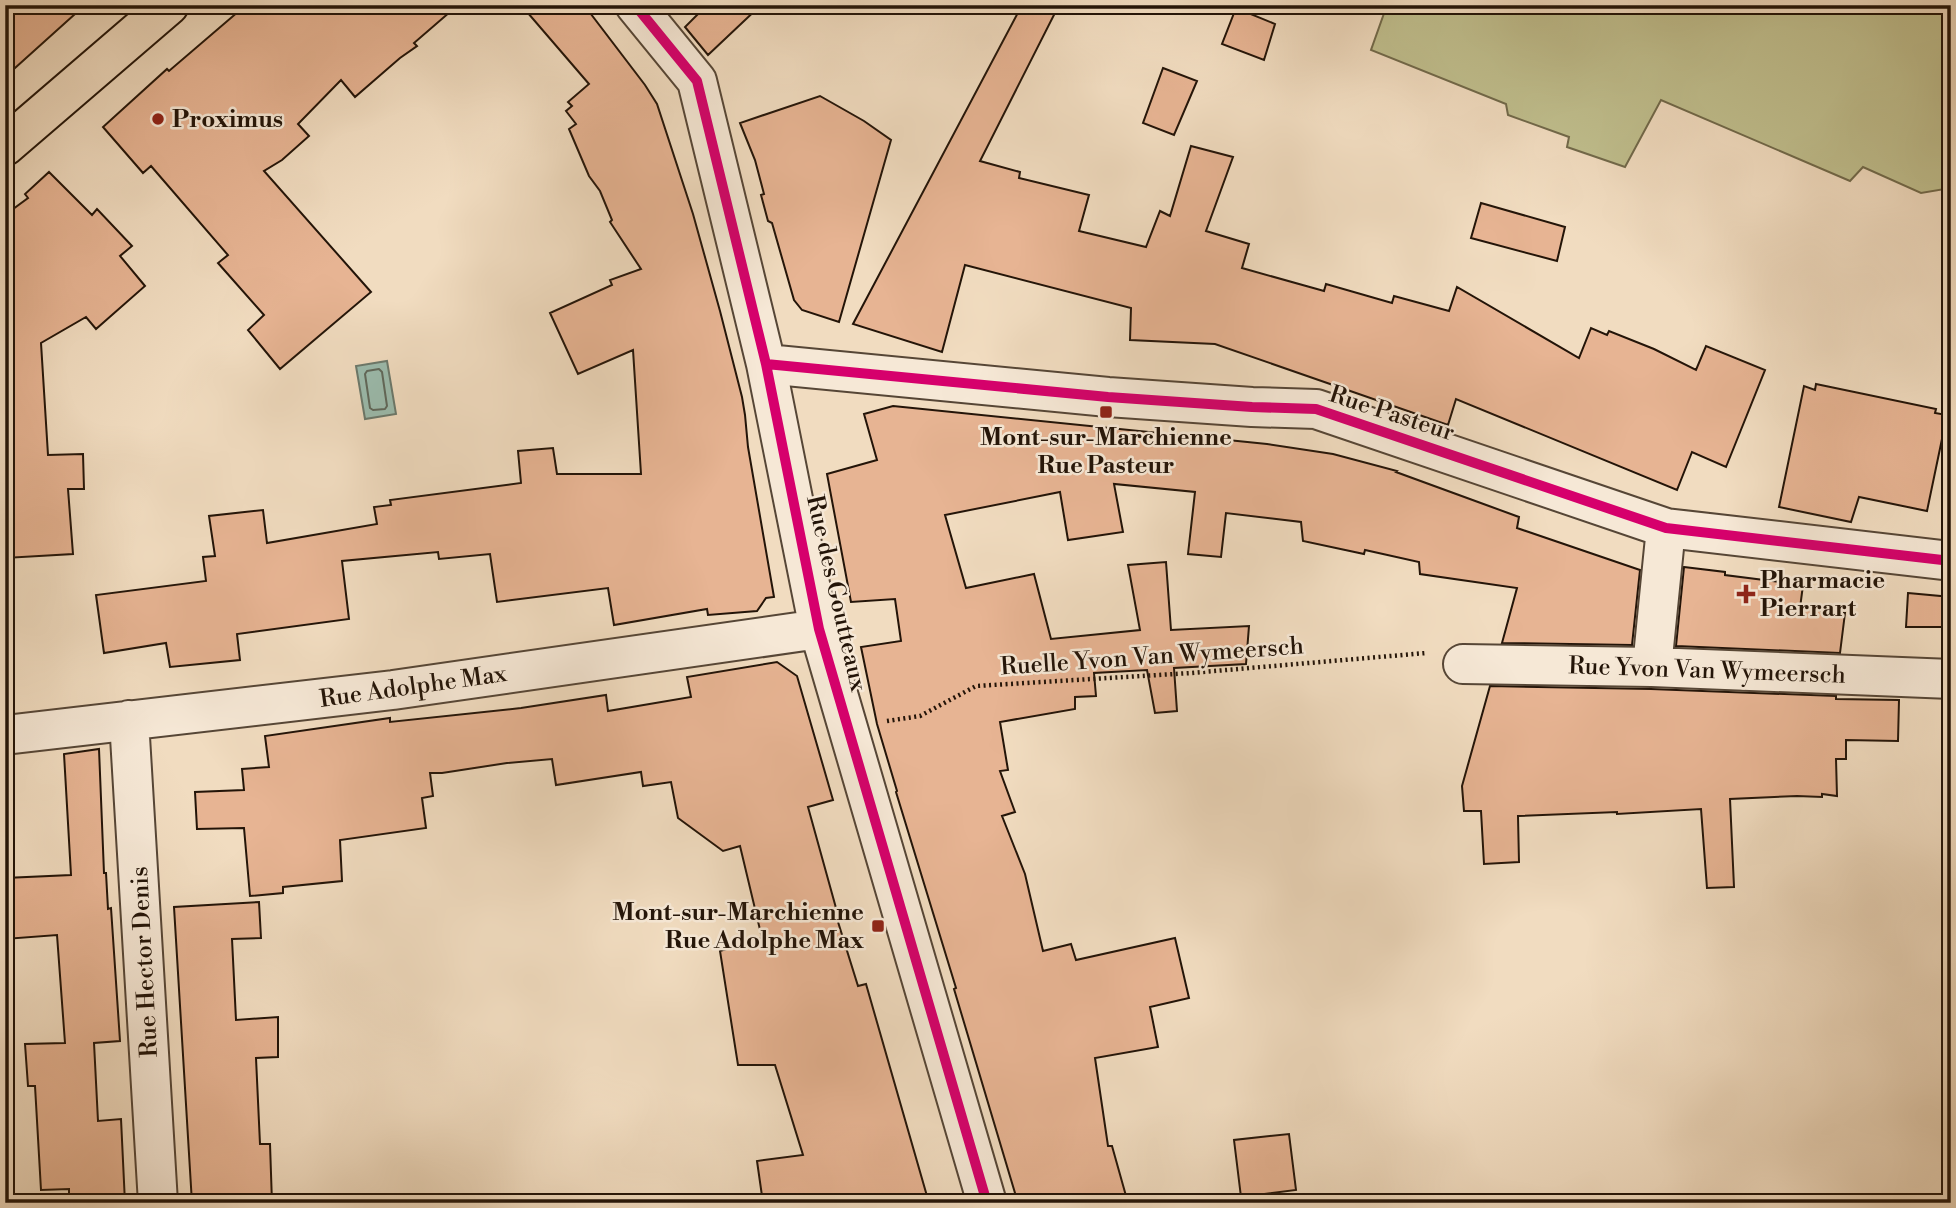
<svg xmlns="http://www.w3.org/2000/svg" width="1956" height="1208" viewBox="0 0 1956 1208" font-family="'Libre Bodoni',serif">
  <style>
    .green { fill: #c0bf8e; stroke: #726a4b; stroke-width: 2 }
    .water { fill: #9bbcae; stroke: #6b796c; stroke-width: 2 }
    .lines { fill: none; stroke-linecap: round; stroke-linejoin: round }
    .shore { stroke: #5f685b; stroke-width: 2 }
    .building { fill: #e7b493; stroke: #231408; stroke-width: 2 }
    .street-casing { stroke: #564636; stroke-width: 42 }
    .primary-casing { stroke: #231408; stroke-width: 42 }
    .path { stroke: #231408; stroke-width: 4.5; stroke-dasharray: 2 3.5; stroke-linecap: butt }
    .street { stroke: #f6e8d6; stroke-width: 38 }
    .primary { stroke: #f1dcc0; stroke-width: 38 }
    .cycleway-casing { stroke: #f6e8d6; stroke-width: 15 }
    .cycleway { stroke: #d6006c; stroke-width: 10 }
    .poi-dot { fill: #8f2418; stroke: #f6e8d6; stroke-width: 2.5 }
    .labels { text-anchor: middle; stroke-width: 5; stroke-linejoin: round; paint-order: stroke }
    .poi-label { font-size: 24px; font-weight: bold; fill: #231408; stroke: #f6e8d6; text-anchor: start }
    .street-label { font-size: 24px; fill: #231408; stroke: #f6e8d6 }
  </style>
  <rect width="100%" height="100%" fill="#f1dcc0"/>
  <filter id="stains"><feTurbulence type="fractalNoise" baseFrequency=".00286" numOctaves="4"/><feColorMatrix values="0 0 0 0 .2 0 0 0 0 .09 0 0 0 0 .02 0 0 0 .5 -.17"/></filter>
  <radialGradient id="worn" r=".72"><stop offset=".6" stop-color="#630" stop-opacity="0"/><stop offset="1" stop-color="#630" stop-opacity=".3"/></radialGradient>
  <path class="green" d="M 1387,5 L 1951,5 L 1951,188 L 1921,193 L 1863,167 L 1850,181 L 1661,100 L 1625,167 L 1567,147 L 1569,137 L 1508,115 L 1506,104 L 1371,50 Z"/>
  <path class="water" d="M 387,361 L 396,414 L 365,419 L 356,366 Z"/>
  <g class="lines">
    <path class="shore" d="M 379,369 L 382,372 L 387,406 L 385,409 L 373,410 L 370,408 L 365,374 L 367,371 Z"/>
  </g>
  <path class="building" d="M 5,5 L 85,5 L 5,77 Z
    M 246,5 L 458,5 L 414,43 L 417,46 L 400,58 L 355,97 L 341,80 L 298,124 L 309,136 L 282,160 L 264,171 L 371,292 L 280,369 L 248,330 L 264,315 L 218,263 L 228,255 L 151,166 L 143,173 L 103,127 L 167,69 L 169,71 Z
    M 521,5 L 584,5 L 645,85 L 657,104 L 693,214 L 720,311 L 742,397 L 745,415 L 748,447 L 774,597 L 766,598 L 757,611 L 708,615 L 707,609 L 614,625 L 608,588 L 497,602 L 490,554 L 439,559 L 438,552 L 342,561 L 349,619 L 237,634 L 240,660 L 170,667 L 166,643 L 104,653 L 96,595 L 206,581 L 203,557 L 215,556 L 209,516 L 263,510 L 267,543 L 377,524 L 374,507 L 391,505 L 390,500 L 521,483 L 518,451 L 553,448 L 557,474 L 641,474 L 633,350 L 578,374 L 550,313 L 612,285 L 610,280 L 641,269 L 610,222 L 612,220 L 600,191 L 589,176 L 569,129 L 576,124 L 566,111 L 572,106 L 568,102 L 589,84 Z
    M 707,5 L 761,5 L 708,55 L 685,27 Z
    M 1022,5 L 1059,5 L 980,161 L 1020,172 L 1019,178 L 1089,195 L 1079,231 L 1146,247 L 1160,211 L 1170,216 L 1191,146 L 1233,157 L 1206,231 L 1249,244 L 1242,268 L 1324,291 L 1326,284 L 1392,303 L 1394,296 L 1449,311 L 1457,287 L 1579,358 L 1591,328 L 1607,335 L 1609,331 L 1654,349 L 1696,370 L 1706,346 L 1765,370 L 1726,467 L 1692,452 L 1677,490 L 1456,399 L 1448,425 L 1215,344 L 1130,340 L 1131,308 L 965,265 L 942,352 L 853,324 Z
    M 1236,8 L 1275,24 L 1264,60 L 1222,44 Z
    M 1163,68 L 1197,81 L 1174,135 L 1143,123 Z
    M 820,96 L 864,121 L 891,140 L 839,322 L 802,310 L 794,300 L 772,223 L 768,221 L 761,195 L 764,194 L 755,160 L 740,123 Z
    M 49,172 L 92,215 L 97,209 L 132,246 L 120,256 L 145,286 L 96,329 L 86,317 L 41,343 L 48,455 L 83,454 L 84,489 L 68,489 L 73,554 L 5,558 L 5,215 L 28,198 L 25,194 Z
    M 1481,203 L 1565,227 L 1557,261 L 1471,238 Z
    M 1816,384 L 1936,409 L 1935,413 L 1947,415 L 1927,511 L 1859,497 L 1851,522 L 1779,507 L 1804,386 L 1815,390 Z
    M 893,406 L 1267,444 L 1333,454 L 1397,471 L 1396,472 L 1489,506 L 1519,517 L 1517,528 L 1640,570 L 1632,645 L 1502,643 L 1517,588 L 1420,574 L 1419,562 L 1365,550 L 1364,554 L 1303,541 L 1301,522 L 1226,513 L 1221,557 L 1188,554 L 1195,492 L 1114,484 L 1123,532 L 1068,540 L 1060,492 L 945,515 L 966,588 L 1034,574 L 1051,639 L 1140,630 L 1128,565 L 1166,562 L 1171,630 L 1249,626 L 1246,664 L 1174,668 L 1177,711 L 1155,713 L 1147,670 L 1094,673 L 1096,696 L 1075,697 L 1075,709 L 1000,722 L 1008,770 L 1000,771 L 1015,812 L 1002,816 L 1025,874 L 1043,951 L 1071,944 L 1076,960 L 1175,938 L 1189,998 L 1150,1007 L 1158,1047 L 1095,1058 L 1108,1146 L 1112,1146 L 1128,1203 L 1018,1203 L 954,989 L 956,988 L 896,792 L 897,791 L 877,724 L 861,647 L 901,641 L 895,599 L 851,602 L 827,474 L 877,460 L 864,414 Z
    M 1684,567 L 1725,572 L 1725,575 L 1803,585 L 1800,608 L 1845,613 L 1840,653 L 1676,646 Z
    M 1908,593 L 1951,597 L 1951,627 L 1906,627 Z
    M 777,662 L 797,676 L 833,800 L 808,807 L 836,908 L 834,909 L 858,986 L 866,984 L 929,1203 L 763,1203 L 757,1161 L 803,1155 L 775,1065 L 738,1065 L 720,951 L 762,938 L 740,846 L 723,851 L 678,818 L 671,782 L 643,786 L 641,772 L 556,785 L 552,759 L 507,763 L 442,773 L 430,773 L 433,796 L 422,798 L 426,828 L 340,840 L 342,881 L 283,887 L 283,893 L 250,896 L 244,828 L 197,829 L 195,792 L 244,790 L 242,769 L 269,767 L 265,736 L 390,718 L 390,722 L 521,708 L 606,695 L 608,711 L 691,697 L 687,677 Z
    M 1490,686 L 1651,689 L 1836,696 L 1836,699 L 1899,700 L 1898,741 L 1846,740 L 1846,759 L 1836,759 L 1837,796 L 1822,794 L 1822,797 L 1797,796 L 1730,799 L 1734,887 L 1707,888 L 1701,809 L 1617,814 L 1617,812 L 1518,816 L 1519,862 L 1484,864 L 1481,811 L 1464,811 L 1462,786 Z
    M 99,749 L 104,873 L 106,873 L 108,909 L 111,908 L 120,1041 L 94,1043 L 98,1121 L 121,1119 L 125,1203 L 69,1203 L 69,1189 L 41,1190 L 35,1086 L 28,1086 L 25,1044 L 65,1043 L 57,935 L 5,939 L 5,878 L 71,875 L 64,754 Z
    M 259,902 L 261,938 L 232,939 L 236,1020 L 278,1017 L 278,1057 L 256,1058 L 260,1144 L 270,1144 L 272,1203 L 192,1203 L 174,907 Z
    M 1289,1134 L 1296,1190 L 1241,1197 L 1234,1140 Z"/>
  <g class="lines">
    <defs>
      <path id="street" d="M 635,5 L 697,81 L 766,364 L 819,629 L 987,1203
        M 766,364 L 1108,397 L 1252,407 L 1316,409 L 1666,528 L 1951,561
        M 1463,664 L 1652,667 L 1951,679
        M 1652,667 L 1666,528
        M 129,720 L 158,1203
        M 5,735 L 393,690 L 819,629"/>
      <path id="primary" d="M 5,146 L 169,5"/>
    </defs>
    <use href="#street" class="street-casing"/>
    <use href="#primary" class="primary-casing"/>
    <path class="path" d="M 887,721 L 920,716 L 976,686 L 1191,673 L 1426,653"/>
    <use href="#street" class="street"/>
    <use href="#primary" class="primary"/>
    <defs>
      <path id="cycleway" d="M 635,5 L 697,81 L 766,364 L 819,629 L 987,1203
        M 766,364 L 1108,397 L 1252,407 L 1316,409 L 1666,528 L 1951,561"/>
    </defs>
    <use href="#cycleway" class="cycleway-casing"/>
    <use href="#cycleway" class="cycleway"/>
  </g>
  <g class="poi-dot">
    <circle cx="158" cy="119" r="7"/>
    <rect x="1099" y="405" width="14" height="14" rx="3.5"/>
    <path d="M1742.5 583.5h7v7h7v7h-7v7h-7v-7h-7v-7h7z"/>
    <rect x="871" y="919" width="14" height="14" rx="3.5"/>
  </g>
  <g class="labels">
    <g class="poi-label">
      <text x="172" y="127">Proximus</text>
      <text x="1106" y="445" text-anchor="middle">Mont-sur-Marchienne<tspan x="1106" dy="28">Rue Pasteur</tspan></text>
      <text x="1760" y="588">Pharmacie<tspan x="1760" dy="28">Pierrart</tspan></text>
      <text x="864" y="920" text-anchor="end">Mont-sur-Marchienne<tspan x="864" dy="28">Rue Adolphe Max</tspan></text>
    </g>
    <g class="street-label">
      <text transform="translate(1392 413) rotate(18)" y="8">Rue Pasteur</text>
      <text transform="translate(837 593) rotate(77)" y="8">Rue des Goutteaux</text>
      <text transform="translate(1152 656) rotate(-4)" y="8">Ruelle Yvon Van Wymeersch</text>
      <text transform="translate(1707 670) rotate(2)" y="8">Rue Yvon Van Wymeersch</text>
      <text transform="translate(413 686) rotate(-8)" y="8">Rue Adolphe Max</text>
      <text transform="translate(144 962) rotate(-93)" y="8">Rue Hector Denis</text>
    </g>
  </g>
  <rect width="1956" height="1208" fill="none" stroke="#f1dcc0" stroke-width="28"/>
  <rect x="7" y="7" width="1942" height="1194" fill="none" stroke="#231408" stroke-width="3.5"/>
  <rect x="14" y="14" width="1928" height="1180" fill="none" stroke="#231408" stroke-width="2"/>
  <rect width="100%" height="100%" filter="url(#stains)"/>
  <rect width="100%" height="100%" fill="url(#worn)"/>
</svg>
